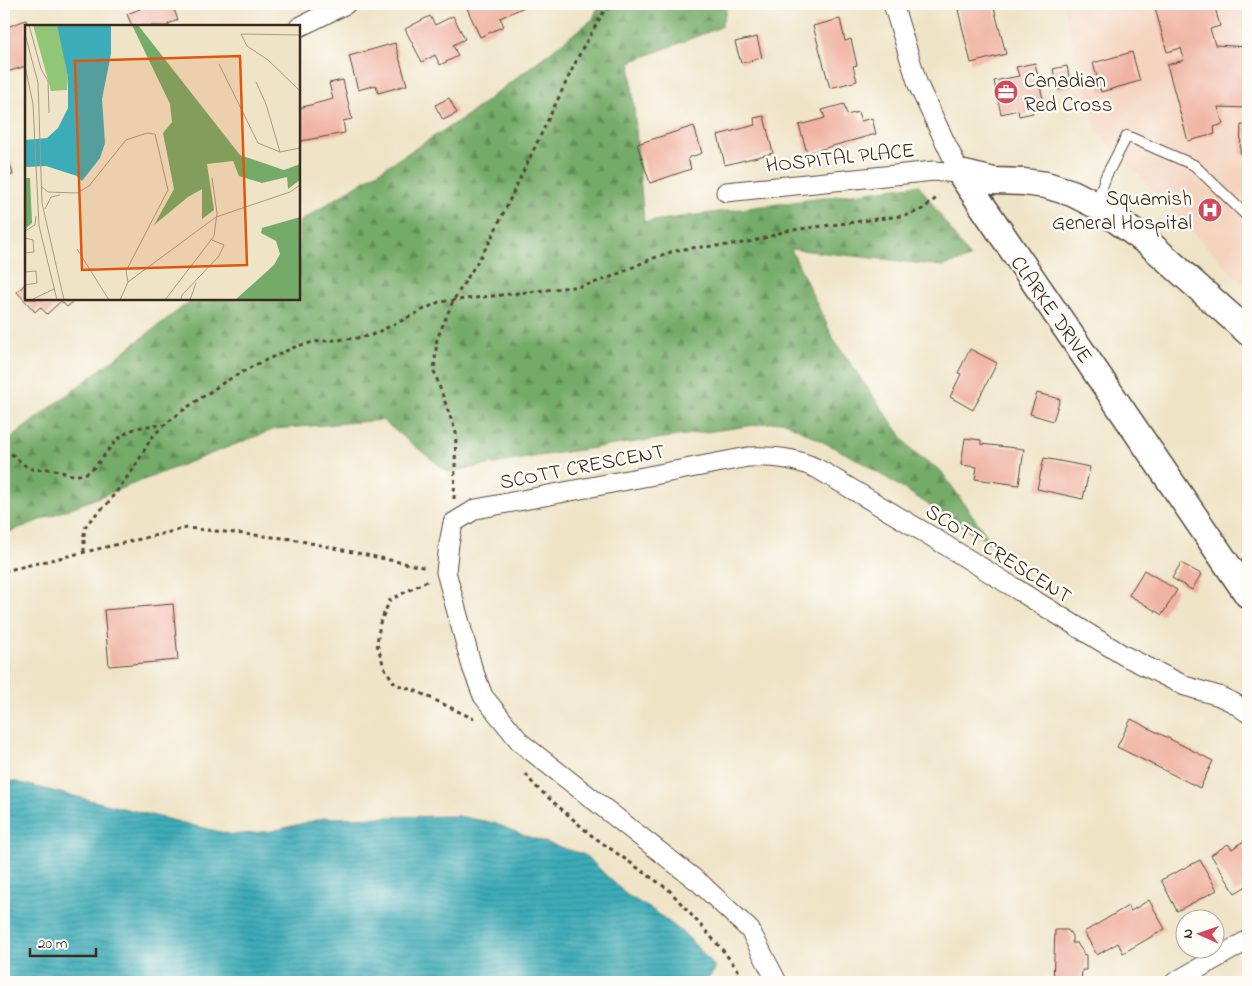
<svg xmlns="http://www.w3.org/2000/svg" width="1252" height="986" viewBox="0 0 1252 986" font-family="'Indie Flower',sans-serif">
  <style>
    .built { fill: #f4d4bf }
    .forest { fill: url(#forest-firs); stroke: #586a43 }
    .water { fill: url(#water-rules); stroke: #3c6b6b }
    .building { fill: #f0b2a2 }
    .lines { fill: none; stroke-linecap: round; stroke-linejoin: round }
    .lane-casing { stroke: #564638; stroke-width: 12 }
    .street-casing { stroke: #564638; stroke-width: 21 }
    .secondary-casing { stroke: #564638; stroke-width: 29 }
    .path { stroke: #564638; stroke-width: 3; stroke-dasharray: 4 4; stroke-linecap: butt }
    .lane { stroke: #fff; stroke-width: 10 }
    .street { stroke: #fff; stroke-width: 19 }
    .secondary { stroke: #fff; stroke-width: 26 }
    .labels { text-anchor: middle; stroke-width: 5; stroke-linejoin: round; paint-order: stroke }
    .poi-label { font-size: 21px; fill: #3b2a1e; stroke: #fdfcf7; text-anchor: start }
    .street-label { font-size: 21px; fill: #3b2a1e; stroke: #fdfcf7 }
    .inset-road { fill: none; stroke: #a79a84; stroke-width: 1 }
    .view { fill: #df570d; fill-opacity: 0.15; stroke: #df570d; stroke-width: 2.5 }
    .inset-edge { fill: none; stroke: #3b2a1e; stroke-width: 2.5 }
  </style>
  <defs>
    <pattern id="forest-firs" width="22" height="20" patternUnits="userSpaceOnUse" patternTransform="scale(1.25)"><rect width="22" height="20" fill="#74ab68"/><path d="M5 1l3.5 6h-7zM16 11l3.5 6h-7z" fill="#608b55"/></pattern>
    <pattern id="water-rules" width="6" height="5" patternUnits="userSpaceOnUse" patternTransform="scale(1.25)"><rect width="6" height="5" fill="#3cacb8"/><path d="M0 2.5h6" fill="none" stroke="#348c95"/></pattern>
  </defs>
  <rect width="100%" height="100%" fill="#fdfcf7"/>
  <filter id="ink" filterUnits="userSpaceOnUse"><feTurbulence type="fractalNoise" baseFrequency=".02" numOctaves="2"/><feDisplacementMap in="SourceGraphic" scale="10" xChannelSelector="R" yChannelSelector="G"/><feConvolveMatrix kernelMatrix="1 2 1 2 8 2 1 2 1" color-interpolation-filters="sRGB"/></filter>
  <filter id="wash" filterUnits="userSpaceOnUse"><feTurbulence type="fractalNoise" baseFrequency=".0096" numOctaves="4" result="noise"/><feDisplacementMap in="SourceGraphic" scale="20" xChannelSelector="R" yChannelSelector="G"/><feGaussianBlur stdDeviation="1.12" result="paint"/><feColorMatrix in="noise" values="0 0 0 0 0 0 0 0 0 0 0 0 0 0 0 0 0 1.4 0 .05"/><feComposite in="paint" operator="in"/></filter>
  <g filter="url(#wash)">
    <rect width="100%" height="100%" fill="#efe4c8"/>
    <path class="built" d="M 1063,4 L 1248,4 L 1248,290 L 1096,131 Z"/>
    <path class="forest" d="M 599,4 L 728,4 L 721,27 L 630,62 L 644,222 L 919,185 L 970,258 L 943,266 L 791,249 L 834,340 L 911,450 L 941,471 L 994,546 L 858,460 L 783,421 L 545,455 L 448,472 L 382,420 L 275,429 L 4,534 L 4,443 L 193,299 L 299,299 L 299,222 L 468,115 L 593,19 Z"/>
    <path class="water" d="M 4,779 L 233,835 L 272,831 L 324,818 L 458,816 L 494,823 L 526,836 L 585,855 L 627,895 L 656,912 L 687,936 L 716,968 L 706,982 L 4,982 Z"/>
    <g id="blocks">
      <path class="building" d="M 138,4 L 172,4 L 178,20 L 168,24 L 169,26 L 132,26 L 127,14 L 140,9 Z
        M 465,4 L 531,4 L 500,18 L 504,26 L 480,37 Z
        M 981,4 L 993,4 L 1006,54 L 971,63 L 958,10 Z
        M 1154,4 L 1214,4 L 1220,26 L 1210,29 L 1215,45 L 1248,47 L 1248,105 L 1247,108 L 1218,107 L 1223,124 L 1214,127 L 1215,134 L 1188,141 L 1167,65 L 1184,60 L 1181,48 L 1167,52 Z
        M 430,16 L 435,25 L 453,16 L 465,39 L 453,45 L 458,56 L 440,65 L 435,55 L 422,62 L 405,29 Z
        M 840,19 L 845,41 L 851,39 L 857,65 L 853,66 L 857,81 L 830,88 L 813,26 Z
        M 26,20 L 28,26 L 26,26 L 26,66 L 7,72 L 9,79 L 4,81 L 4,28 Z
        M 757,37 L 762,58 L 741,63 L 735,42 Z
        M 395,43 L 407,85 L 378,93 L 376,85 L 358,90 L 349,56 Z
        M 1132,52 L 1140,81 L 1101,92 L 1093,63 Z
        M 1035,63 L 1044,104 L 1032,107 L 1033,113 L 1019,116 L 1018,110 L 1001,114 L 994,81 L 1019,76 L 1016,67 Z
        M 1067,66 L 1071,86 L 1058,90 L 1053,69 Z
        M 343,80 L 352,119 L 343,121 L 345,133 L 301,141 L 299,132 L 299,108 L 333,99 L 329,83 Z
        M 449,98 L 457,113 L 443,120 L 435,105 Z
        M 844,104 L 847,115 L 858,112 L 861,121 L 872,118 L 876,134 L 807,153 L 799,125 L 825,118 L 822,110 Z
        M 764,116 L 773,153 L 725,165 L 718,135 L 755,125 L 754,118 Z
        M 1241,125 L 1248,125 L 1248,155 L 1240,154 Z
        M 694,126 L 702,153 L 688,158 L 691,169 L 650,183 L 637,144 Z
        M 4,137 L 13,175 L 7,176 L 9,185 L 4,188 Z
        M 26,283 L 26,299 L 76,299 L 67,307 L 61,301 L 47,314 L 40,307 L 35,312 L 17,292 Z
        M 970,349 L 997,363 L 973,410 L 950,397 L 961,374 L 958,373 Z
        M 1037,393 L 1060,399 L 1053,421 L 1030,414 Z
        M 965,438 L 981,440 L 981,444 L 1024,449 L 1019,485 L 975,479 L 977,467 L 961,465 Z
        M 1044,458 L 1090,467 L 1083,499 L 1037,489 Z
        M 1181,563 L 1201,574 L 1192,590 L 1172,578 Z
        M 1144,570 L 1177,590 L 1162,615 L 1129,595 Z
        M 173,604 L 178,660 L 109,666 L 104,610 Z
        M 1131,719 L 1213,761 L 1200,788 L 1117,747 Z
        M 1248,838 L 1248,885 L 1235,893 L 1211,855 L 1228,844 L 1232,849 Z
        M 1200,860 L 1217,890 L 1177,911 L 1161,880 Z
        M 1149,900 L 1165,929 L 1123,953 L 1118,943 L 1097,955 L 1084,932 L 1128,906 L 1131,911 Z
        M 1055,930 L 1068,930 L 1072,936 L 1072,943 L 1077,943 L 1083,952 L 1083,954 L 1086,955 L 1086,970 L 1082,970 L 1081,982 L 1053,982 Z"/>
    </g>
  </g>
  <g filter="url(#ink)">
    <use href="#blocks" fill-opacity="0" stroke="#564638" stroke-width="1"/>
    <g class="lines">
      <defs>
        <path id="lane" d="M 1096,204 L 1106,176 L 1127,136 L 1194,165 L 1248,217"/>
        <path id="street" d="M 893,4 L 918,85 L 960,173
          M 299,27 L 346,4
          M 726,192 L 934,171 L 960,173
          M 777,982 L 750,930 L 701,884 L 521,743 L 483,696 L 472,667 L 446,572 L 449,544 L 453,523 L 476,509 L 748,457 C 774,456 795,458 818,469 L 929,535 L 1123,655 L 1185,686 L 1219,696 L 1234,703 L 1248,713
          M 1175,982 L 1248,940"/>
        <path id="secondary" d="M 960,173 L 1248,595
          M 960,173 L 994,181 L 1024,182 L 1046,185 L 1072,193 L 1096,205 L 1152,246 L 1248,332"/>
      </defs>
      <use href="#lane" class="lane-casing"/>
      <use href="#street" class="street-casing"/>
      <use href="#secondary" class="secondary-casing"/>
      <path class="path" d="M 4,450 C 13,453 20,463 29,468 C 35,471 40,469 47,469 C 58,469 68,476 78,475 C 106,474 107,420 163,426 L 186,408 L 226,381 L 255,365 L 297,346 L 314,342 L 357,338 L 372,335 L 439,302 L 581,286 C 613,280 640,261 671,252 C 692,246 715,247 736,244 C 753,242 769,237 785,231 L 908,215 L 923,209 L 939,196
        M 454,499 L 456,433 L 434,371 L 437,339 L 453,301 L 489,243 L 581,51 L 604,11 L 616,4
        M 84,552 L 84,534 L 86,526 L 92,518 L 107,504 L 134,468 L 152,437 L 162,427
        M 4,571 L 187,528 L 292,539 L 427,568
        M 427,581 L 390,600 L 380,623 L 377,644 L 384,667 L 395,684 L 416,691 L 474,719
        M 526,774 L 534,785 L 591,835 L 669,890 L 721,948 L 747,982"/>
      <use href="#lane" class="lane"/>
      <use href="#street" class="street"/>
      <use href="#secondary" class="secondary"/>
    </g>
  </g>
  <defs>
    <symbol id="office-disc" viewBox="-11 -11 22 22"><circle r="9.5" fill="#d1495b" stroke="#fdfcf7"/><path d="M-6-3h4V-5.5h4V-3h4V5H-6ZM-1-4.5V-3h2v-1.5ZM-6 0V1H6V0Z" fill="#fff"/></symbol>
    <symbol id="hospital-disc" viewBox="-11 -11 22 22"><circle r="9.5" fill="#d1495b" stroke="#fdfcf7"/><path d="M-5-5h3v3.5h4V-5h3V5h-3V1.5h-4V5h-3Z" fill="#fff"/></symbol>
  </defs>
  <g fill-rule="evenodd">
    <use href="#office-disc" x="992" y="78" width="28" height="28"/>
    <use href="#hospital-disc" x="1196" y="196" width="28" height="28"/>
  </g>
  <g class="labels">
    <g class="poi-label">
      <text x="1024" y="87">Canadian<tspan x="1024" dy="24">Red Cross</tspan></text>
      <text x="1192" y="205" text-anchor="end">Squamish<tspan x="1192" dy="24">General Hospital</tspan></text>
    </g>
    <g class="street-label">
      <text transform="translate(840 157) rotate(-6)" y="7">HOSPITAL PLACE</text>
      <text transform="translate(1052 309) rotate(55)" y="7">CLARKE DRIVE</text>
      <text transform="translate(582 466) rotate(-11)" y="7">SCOTT CRESCENT</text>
      <text transform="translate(999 553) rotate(32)" y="7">SCOTT CRESCENT</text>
    </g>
  </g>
  <g transform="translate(25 25)">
    <rect width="275" height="275" fill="#efe4c8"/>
    <path d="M 107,0 L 113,0 L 215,130 L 259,145 L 275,139 L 275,155 L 263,164 L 262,152 L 237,158 L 214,151 L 208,136 L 182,139 L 189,185 L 177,194 L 177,164 L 163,172 L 129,200 L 149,164 L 138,108 L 147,97 L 145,79 ZM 0,153 L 5,153 L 7,198 L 0,204 ZM 275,192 L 275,275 L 210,275 L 249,240 L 255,229 L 251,216 L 236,208 L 237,203 Z" fill="#74ab68"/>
    <path d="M 8,0 L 33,0 L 43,52 L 42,65 L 26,66 Z" fill="#91c677"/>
    <path d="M 32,0 L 86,0 L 86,29 L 77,74 L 80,118 L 75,133 L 57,156 L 52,151 L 21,141 L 0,142 L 0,115 L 22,113 L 33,103 L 43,83 L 43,52 Z" fill="#3cacb8"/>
    <path class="inset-road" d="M 4,0 L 16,44 L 23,56 L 24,88M 0,9 L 13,58 L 17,178 L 39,275M 275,10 L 216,9 L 222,21 L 243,35 L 275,66M 194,39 L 233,118 L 255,127 L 275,123M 0,41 L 8,79 L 14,201 L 32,275M 231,57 L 241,79 L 255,127M 17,162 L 23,167 L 52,168 L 64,161 L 101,115 L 122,108 L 130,109 L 143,165 L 101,246 L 103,257M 20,184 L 26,172 L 35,170M 0,206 L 10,200 L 11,191M 0,213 L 8,215 L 9,227 L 0,228M 52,224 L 84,275M 0,247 L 11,246 L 12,258 L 0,260M 6,275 L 29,264M 95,275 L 103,257 L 191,192 L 265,167 L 275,160M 140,275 L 189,211 L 192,188 L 187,153M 156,275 L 157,270 L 194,231 L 199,220 L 187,215M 165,275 L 171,258"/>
    <path class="view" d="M 215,31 L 222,240 L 57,245 L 50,36 Z"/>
    <rect width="275" height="275" class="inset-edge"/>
  </g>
  <rect width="1252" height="986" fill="none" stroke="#fdfcf7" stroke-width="20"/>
  <g transform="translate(1200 934) rotate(272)"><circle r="24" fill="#fdfcf7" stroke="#afa8a0"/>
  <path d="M0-4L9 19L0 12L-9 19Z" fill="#d1495b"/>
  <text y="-8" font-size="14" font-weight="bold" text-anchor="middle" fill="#3b2a1e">N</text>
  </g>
  <path d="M30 948v8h66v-8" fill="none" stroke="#3b2a1e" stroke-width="2.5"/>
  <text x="38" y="948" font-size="15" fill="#3b2a1e" stroke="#fdfcf7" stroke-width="4" paint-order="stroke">20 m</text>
</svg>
